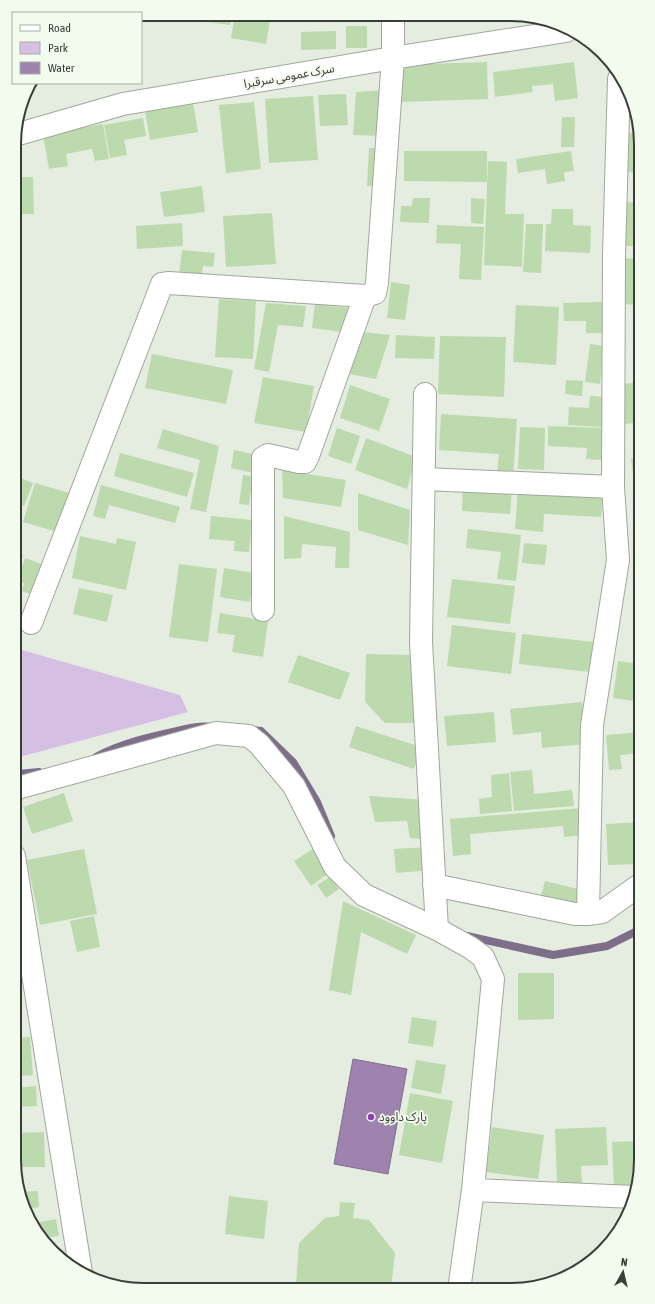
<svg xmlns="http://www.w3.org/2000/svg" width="655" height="1304" viewBox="0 0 655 1304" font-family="'Asap Condensed','Noto Sans Arabic',sans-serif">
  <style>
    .green { fill: #d5c0e3 }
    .water { fill: #9d83ad; stroke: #7f6e8a }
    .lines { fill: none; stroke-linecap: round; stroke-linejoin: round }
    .stream { stroke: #7f6e8a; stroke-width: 8 }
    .building { fill: #bcdaad }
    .minor-casing { stroke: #9fa89b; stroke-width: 24 }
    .minor { stroke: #fff; stroke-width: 22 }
    .poi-dot { fill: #8b40b1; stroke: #f2fbed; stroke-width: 1.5 }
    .labels { text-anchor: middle; stroke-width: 3.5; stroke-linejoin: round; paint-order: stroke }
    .street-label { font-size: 12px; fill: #3a3e39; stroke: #f2fbed }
    .poi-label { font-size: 12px; fill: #3a3e39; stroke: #f2fbed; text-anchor: start }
    .rim { fill: none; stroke: #3a3e39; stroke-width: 2 }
  </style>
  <rect width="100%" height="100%" fill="#e4ede0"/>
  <path class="green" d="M 15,648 L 180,695 L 188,712 L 23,756 L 14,754 Z"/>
  <path class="water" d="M 353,1059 L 407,1069 L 388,1174 L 334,1164 Z"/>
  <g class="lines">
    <path class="stream" d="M 250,730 L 261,731 L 293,762 L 317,802 L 331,836
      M 96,757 C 120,744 146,738 173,732 C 186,729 199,725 213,727
      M 14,773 L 19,774 L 39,772
      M 467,936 L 553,955 L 607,946 L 641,929"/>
  </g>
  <path class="building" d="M 177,14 L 231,15 L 230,25 L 176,18 Z
    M 235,15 L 271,15 L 266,44 L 231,38 Z
    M 346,26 L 367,26 L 367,48 L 346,48 Z
    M 336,31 L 336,49 L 301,50 L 301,32 Z
    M 487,62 L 488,99 L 401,102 L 400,65 Z
    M 574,62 L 578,98 L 555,101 L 553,84 L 532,86 L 533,92 L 495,97 L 493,72 Z
    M 386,90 L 383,136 L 353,135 L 356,92 Z
    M 346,94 L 348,125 L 320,126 L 318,95 Z
    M 313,96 L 318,160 L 269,163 L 265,99 Z
    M 193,102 L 198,132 L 150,140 L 145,111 Z
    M 254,102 L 261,169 L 226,173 L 219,105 Z
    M 562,117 L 575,117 L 574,147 L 561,147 Z
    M 143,118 L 146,136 L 124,140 L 127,155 L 110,158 L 104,125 Z
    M 103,124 L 109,159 L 95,161 L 92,149 L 66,154 L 68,166 L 49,169 L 43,135 Z
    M 628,133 L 639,133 L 641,144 L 641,173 L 628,172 Z
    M 369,148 L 383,149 L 381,186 L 367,186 Z
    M 404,151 L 487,151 L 487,182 L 404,181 Z
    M 571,151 L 574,171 L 564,172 L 565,181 L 547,184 L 545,169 L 518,173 L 516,159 Z
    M 488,161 L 507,162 L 505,214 L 524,214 L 522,267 L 484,265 Z
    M 15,177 L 33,177 L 34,214 L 15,214 Z
    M 202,186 L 205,212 L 164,217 L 160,192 Z
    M 413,198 L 430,198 L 429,223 L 400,222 L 401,206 L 412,206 Z
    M 471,198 L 485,199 L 483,224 L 471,223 Z
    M 625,202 L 641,203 L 641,246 L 625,246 Z
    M 552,209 L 573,209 L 573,225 L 591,226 L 590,253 L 545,251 L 546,224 L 551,224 Z
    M 272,213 L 276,264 L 226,267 L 223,216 Z
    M 182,223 L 183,246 L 137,249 L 136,226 Z
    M 526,224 L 543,224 L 541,273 L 523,272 Z
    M 437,225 L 484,227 L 481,280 L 459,279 L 461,244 L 436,243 Z
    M 182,250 L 215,253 L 213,267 L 203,266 L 201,278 L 179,275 Z
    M 621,258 L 641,259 L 641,305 L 620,304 Z
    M 391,282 L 410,285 L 405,320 L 387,318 Z
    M 219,299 L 256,301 L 253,359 L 215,357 Z
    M 602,302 L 602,333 L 586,333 L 586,321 L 564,321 L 563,303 Z
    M 266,303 L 306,306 L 303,327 L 278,325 L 269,372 L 254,369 Z
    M 315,304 L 356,309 L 349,333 L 312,328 Z
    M 516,305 L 559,307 L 556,365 L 513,362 Z
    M 363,332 L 390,335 L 376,379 L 349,374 Z
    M 396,335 L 435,337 L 434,359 L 395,358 Z
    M 440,336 L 506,337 L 504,397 L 438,394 Z
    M 590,344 L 604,346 L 600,384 L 585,382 Z
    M 152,354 L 233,370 L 226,404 L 145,388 Z
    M 263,377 L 314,386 L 306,432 L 254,423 Z
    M 566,380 L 583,381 L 582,396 L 565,394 Z
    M 641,382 L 641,422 L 625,424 L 622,384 Z
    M 350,385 L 390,399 L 379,431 L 340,418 Z
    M 590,396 L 604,397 L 603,427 L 568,425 L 569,407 L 589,408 Z
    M 441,414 L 517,419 L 513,477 L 497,475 L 499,454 L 439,450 Z
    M 548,426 L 603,428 L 602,460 L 586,459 L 587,448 L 548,446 Z
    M 520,427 L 545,428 L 544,470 L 518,469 Z
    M 337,428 L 360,436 L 351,464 L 328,456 Z
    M 163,429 L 219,446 L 206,512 L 190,509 L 200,460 L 157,448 Z
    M 366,438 L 416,457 L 407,489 L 355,470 Z
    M 234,450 L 257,455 L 253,473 L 231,468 Z
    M 120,453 L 194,473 L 187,497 L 114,476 Z
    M 641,458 L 641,489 L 635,489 L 631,459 Z
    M 282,470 L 346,480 L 341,507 L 283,498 Z
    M 243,475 L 253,476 L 249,505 L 239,504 Z
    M 15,476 L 33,483 L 24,506 L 15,503 Z
    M 35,483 L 76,495 L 64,534 L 23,522 Z
    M 101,485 L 180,507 L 175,523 L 109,505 L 105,519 L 93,516 Z
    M 463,486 L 512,489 L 510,514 L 462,511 Z
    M 518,489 L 603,494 L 601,517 L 544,514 L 543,532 L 515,529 Z
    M 358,493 L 410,510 L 408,545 L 358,530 Z
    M 637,511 L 641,511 L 641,542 L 638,542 Z
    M 211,516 L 252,520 L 249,552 L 234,551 L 235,541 L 209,539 Z
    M 284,516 L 350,532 L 349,568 L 335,568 L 336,547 L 302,544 L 301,558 L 284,559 Z
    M 468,529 L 521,535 L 516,581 L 497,579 L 501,552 L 466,548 Z
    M 80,536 L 116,544 L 117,538 L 136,542 L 126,590 L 72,578 Z
    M 524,543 L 547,545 L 545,565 L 522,563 Z
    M 15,552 L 23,555 L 15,578 Z
    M 25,558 L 47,566 L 36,596 L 22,591 L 24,583 L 17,581 Z
    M 179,564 L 217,569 L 208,642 L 169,637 Z
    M 224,568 L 254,573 L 250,602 L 220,597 Z
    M 452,579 L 515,586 L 510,624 L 447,617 Z
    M 79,588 L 113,595 L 107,622 L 73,614 Z
    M 220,613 L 268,621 L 263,657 L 232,652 L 235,635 L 217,633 Z
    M 452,625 L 516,633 L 511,674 L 447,666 Z
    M 522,634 L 594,642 L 590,672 L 519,664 Z
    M 366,654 L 416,655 L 415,723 L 385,723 L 365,702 Z
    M 298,655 L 350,673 L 340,700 L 288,682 Z
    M 618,661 L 641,664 L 641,702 L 613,698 Z
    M 582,702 L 587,744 L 542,748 L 541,732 L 513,735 L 510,709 Z
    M 494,712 L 496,742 L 447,746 L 444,716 Z
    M 356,726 L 421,747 L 414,769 L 349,747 Z
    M 641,732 L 641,753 L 620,755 L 622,769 L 609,770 L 606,735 Z
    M 532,770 L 534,794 L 572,790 L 574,806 L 514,811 L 510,772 Z
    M 509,773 L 512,811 L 480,814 L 479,799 L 492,797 L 491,775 Z
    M 64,793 L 73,821 L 32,834 L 23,807 Z
    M 369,796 L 425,800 L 429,840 L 410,838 L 407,821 L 375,822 Z
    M 582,808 L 584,835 L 564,837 L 563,826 L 470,834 L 471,854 L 453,856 L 450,819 Z
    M 641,822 L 641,864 L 608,865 L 606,824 Z
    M 428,847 L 430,870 L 396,873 L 394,849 Z
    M 84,849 L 97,914 L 40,925 L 27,860 Z
    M 313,849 L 329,873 L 311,886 L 294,861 Z
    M 330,877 L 339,889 L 326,898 L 317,885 Z
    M 545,881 L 582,890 L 578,905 L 541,896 Z
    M 343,901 L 416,935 L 407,954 L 361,932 L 351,995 L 329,990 Z
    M 94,916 L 100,947 L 77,952 L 70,921 Z
    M 14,934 L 18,934 L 17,971 L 14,971 Z
    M 518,973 L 554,973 L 554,1019 L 518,1020 Z
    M 412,1017 L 437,1021 L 433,1047 L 408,1043 Z
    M 30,1037 L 33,1075 L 14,1076 L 14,1038 Z
    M 416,1060 L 446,1065 L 441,1094 L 411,1088 Z
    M 36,1086 L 37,1106 L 19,1107 L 19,1118 L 14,1119 L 14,1088 Z
    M 410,1093 L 453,1101 L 442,1163 L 399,1155 Z
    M 492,1127 L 544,1135 L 538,1179 L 486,1172 Z
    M 606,1127 L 608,1165 L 581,1166 L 582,1183 L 557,1183 L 555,1129 Z
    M 44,1132 L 45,1167 L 15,1167 L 14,1160 L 14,1133 Z
    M 641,1141 L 641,1169 L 639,1177 L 637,1178 L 637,1187 L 614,1188 L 612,1142 Z
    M 38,1191 L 39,1207 L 25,1209 L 21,1202 L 19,1192 Z
    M 229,1196 L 268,1201 L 264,1239 L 225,1234 Z
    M 340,1202 L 355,1203 L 353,1218 L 369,1220 L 395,1253 L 391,1290 L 302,1289 L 296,1285 L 299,1243 L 325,1218 L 339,1216 Z
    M 56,1219 L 59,1236 L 45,1238 L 35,1223 Z
    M 424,1284 L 438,1285 L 437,1290 L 424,1290 Z"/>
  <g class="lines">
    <defs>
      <path id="minor" d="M 15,135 L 123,104 L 393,58 L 566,31
        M 425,394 L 421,642 L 437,929
        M 424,479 L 613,487
        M 263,610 L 263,458 L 268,455 L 299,462 L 305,462 L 308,456 L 365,296
        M 31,623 L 162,284 L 169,283 L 365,296 L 375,293 L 377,283 L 393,58 L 393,16
        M 14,789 L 216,733 L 249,736 L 259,744 L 294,786 L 335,867 L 364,895 L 437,929 L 471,948 L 483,957 L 493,979 L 473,1190 L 459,1290
        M 14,856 L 81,1273
        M 434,885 L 575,914 L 588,914 L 602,912 L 641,884
        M 588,914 L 592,725 L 618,560 L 613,487 L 614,255 L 619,79
        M 473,1190 L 634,1197"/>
    </defs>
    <use href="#minor" class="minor-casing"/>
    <use href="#minor" class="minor"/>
  </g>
  <circle class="poi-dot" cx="371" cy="1117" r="4"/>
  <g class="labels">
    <g class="street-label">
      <text transform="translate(289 76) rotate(-10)" y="4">سرک عمومی سرقبرا</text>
    </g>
    <g class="poi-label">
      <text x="379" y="1121">پارک داوود</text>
    </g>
  </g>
  <path d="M0 0H655V1304H0ZM144 21H511A123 123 0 0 1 634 144V1160A123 123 0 0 1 511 1283H144A123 123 0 0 1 21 1160V144A123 123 0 0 1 144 21Z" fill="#f2fbed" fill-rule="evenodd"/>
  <path class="rim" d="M144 21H511A123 123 0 0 1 634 144V1160A123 123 0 0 1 511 1283H144A123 123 0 0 1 21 1160V144A123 123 0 0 1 144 21Z"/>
  <rect x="12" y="12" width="130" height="72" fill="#f2fbed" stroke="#a8afa5"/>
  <rect x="20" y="25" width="20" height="6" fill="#ffffff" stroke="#a8afa5"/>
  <text x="48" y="32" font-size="12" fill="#3a3e39">Road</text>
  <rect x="20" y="42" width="20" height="12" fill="#d5c0e3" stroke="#a8afa5"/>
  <text x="48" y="52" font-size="12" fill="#3a3e39">Park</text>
  <rect x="20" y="62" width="20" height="12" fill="#9d83ad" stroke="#a8afa5"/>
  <text x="48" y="72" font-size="12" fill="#3a3e39">Water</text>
  <g transform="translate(623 1272) rotate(8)" stroke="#f2fbed" stroke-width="3" paint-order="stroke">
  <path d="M0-3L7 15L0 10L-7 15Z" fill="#3a3e39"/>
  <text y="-6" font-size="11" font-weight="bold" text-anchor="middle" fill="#3a3e39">N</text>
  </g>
</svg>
